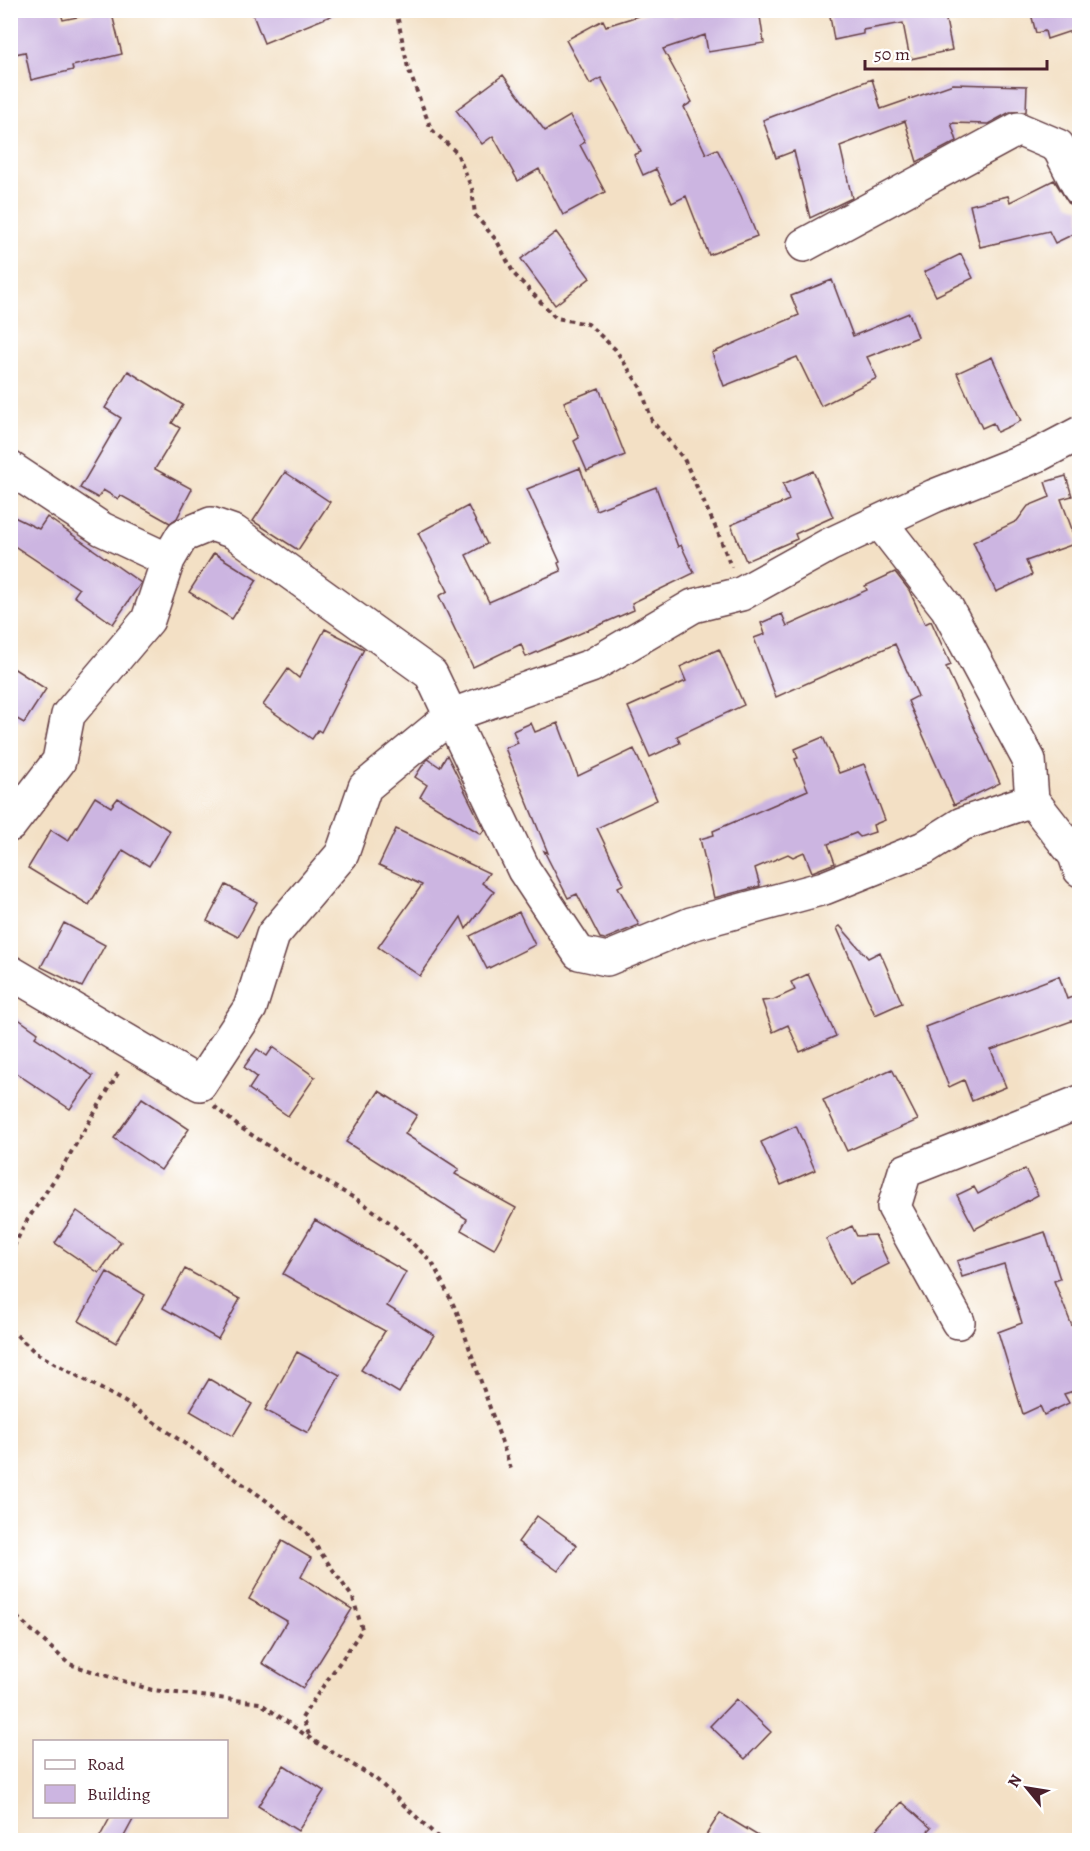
<svg xmlns="http://www.w3.org/2000/svg" width="1090" height="1851" viewBox="0 0 1090 1851" font-family="Alegreya,serif">
  <style>
    .building { fill: #ccb5e1 }
    .lines { fill: none; stroke-linecap: round; stroke-linejoin: round }
    .minor-casing { stroke: #633c42; stroke-width: 36 }
    .path { stroke: #633c42; stroke-width: 4; stroke-dasharray: 4.5 4.5; stroke-linecap: butt }
    .minor { stroke: #fff; stroke-width: 33 }
  </style>
  <rect width="100%" height="100%" fill="#fff"/>
  <filter id="ink" filterUnits="userSpaceOnUse"><feTurbulence type="fractalNoise" baseFrequency=".0167" numOctaves="2"/><feDisplacementMap in="SourceGraphic" scale="12" xChannelSelector="R" yChannelSelector="G"/><feConvolveMatrix kernelMatrix="1 2 1 2 8 2 1 2 1" color-interpolation-filters="sRGB"/></filter>
  <filter id="wash" filterUnits="userSpaceOnUse"><feTurbulence type="fractalNoise" baseFrequency=".008" numOctaves="4" result="noise"/><feDisplacementMap in="SourceGraphic" scale="24" xChannelSelector="R" yChannelSelector="G"/><feGaussianBlur stdDeviation="1.35" result="paint"/><feColorMatrix in="noise" values="0 0 0 0 0 0 0 0 0 0 0 0 0 0 0 0 0 1.4 0 .05"/><feComposite in="paint" operator="in"/></filter>
  <g filter="url(#wash)">
    <rect width="100%" height="100%" fill="#f3e0c5"/>
    <g id="blocks">
      <path class="building" d="M 10,10 L 60,10 L 63,20 L 111,10 L 122,54 L 72,66 L 73,70 L 31,80 L 25,52 L 10,55 Z
        M 251,10 L 343,10 L 343,11 L 264,43 Z
        M 657,10 L 671,10 L 673,17 L 711,10 L 759,10 L 764,43 L 708,52 L 705,35 L 663,49 L 692,102 L 684,107 L 706,154 L 717,149 L 741,196 L 757,236 L 709,255 L 686,196 L 672,203 L 656,169 L 643,175 L 634,155 L 641,152 L 601,78 L 590,84 L 566,40 L 603,20 L 606,26 Z
        M 829,10 L 944,10 L 952,50 L 910,59 L 903,23 L 863,30 L 863,34 L 834,40 Z
        M 1030,10 L 1080,10 L 1080,28 L 1047,39 L 1045,31 L 1036,33 Z
        M 503,75 L 545,131 L 570,116 L 585,142 L 580,145 L 605,192 L 563,215 L 539,169 L 518,181 L 493,136 L 482,144 L 456,110 Z
        M 872,79 L 881,109 L 953,84 L 1027,86 L 1026,112 L 1010,112 L 988,124 L 951,123 L 957,141 L 917,162 L 905,121 L 840,146 L 852,198 L 810,218 L 794,151 L 776,158 L 763,120 Z
        M 1054,180 L 1069,204 L 1080,208 L 1080,231 L 1055,243 L 1049,231 L 980,247 L 970,205 L 1008,196 L 1010,202 Z
        M 556,232 L 590,278 L 555,305 L 521,259 Z
        M 961,254 L 973,278 L 936,296 L 924,272 Z
        M 832,280 L 853,336 L 909,313 L 918,337 L 867,357 L 877,378 L 821,406 L 797,357 L 724,386 L 712,353 L 799,315 L 791,296 Z
        M 992,357 L 1021,421 L 997,432 L 993,423 L 982,428 L 957,373 Z
        M 128,371 L 183,405 L 172,423 L 180,428 L 155,469 L 192,489 L 177,518 L 170,523 L 120,495 L 118,499 L 103,490 L 98,498 L 80,488 L 121,418 L 105,408 Z
        M 599,388 L 625,455 L 587,471 L 574,441 L 579,438 L 564,402 Z
        M 580,468 L 596,510 L 656,487 L 678,547 L 681,545 L 694,573 L 632,603 L 634,610 L 526,657 L 521,644 L 473,667 L 439,596 L 448,591 L 418,533 L 468,506 L 487,544 L 466,555 L 489,602 L 561,571 L 558,563 L 560,562 L 527,489 Z
        M 813,471 L 833,517 L 795,534 L 797,539 L 746,561 L 731,525 L 789,500 L 783,484 Z
        M 285,472 L 330,502 L 298,550 L 253,521 Z
        M 1066,476 L 1072,496 L 1061,499 L 1077,543 L 1026,561 L 1032,575 L 996,592 L 973,542 L 1017,521 L 1028,506 L 1050,497 L 1045,482 Z
        M 10,515 L 39,529 L 47,517 L 141,583 L 113,624 L 74,596 L 79,589 L 10,543 Z
        M 214,553 L 257,580 L 232,619 L 189,592 Z
        M 895,572 L 909,590 L 925,624 L 931,621 L 951,665 L 946,667 L 1000,783 L 954,805 L 908,701 L 918,696 L 895,644 L 776,697 L 754,638 L 765,634 L 761,623 L 782,614 L 787,626 L 867,590 L 865,586 Z
        M 325,629 L 364,649 L 321,732 L 318,730 L 312,739 L 263,705 L 288,669 L 299,678 Z
        M 719,649 L 744,705 L 677,736 L 680,743 L 650,757 L 628,707 L 686,681 L 680,667 Z
        M 10,666 L 46,689 L 24,723 L 10,715 Z
        M 531,723 L 535,732 L 558,723 L 578,776 L 634,749 L 657,800 L 597,828 L 624,884 L 618,887 L 639,925 L 605,939 L 600,938 L 577,894 L 568,898 L 544,851 L 548,853 L 505,748 L 518,743 L 513,731 Z
        M 823,737 L 839,773 L 864,764 L 885,820 L 873,825 L 875,832 L 860,837 L 856,833 L 828,844 L 835,863 L 812,872 L 804,852 L 793,857 L 788,854 L 755,868 L 760,886 L 714,898 L 700,839 L 714,835 L 713,831 L 808,790 L 795,759 L 798,758 L 795,749 Z
        M 447,755 L 484,830 L 481,834 L 420,797 L 427,785 L 415,777 L 424,763 L 428,759 L 440,767 Z
        M 95,797 L 111,807 L 118,798 L 170,831 L 149,866 L 123,850 L 89,905 L 28,868 L 51,830 L 68,841 Z
        M 396,829 L 489,873 L 482,883 L 494,892 L 466,929 L 461,917 L 420,976 L 378,947 L 422,885 L 379,865 Z
        M 226,885 L 257,902 L 238,937 L 207,921 Z
        M 519,912 L 535,945 L 487,969 L 470,936 Z
        M 64,923 L 105,945 L 82,987 L 41,967 Z
        M 840,926 L 868,958 L 880,952 L 902,1003 L 875,1015 L 837,928 Z
        M 808,974 L 836,1036 L 800,1052 L 788,1025 L 773,1032 L 762,1001 L 773,1000 L 795,990 L 791,982 Z
        M 1059,976 L 1067,999 L 1080,994 L 1080,1018 L 991,1050 L 1006,1087 L 972,1101 L 964,1080 L 949,1087 L 925,1027 Z
        M 10,1013 L 38,1033 L 35,1037 L 93,1076 L 70,1109 L 10,1069 Z
        M 273,1047 L 315,1077 L 288,1116 L 249,1089 L 257,1077 L 244,1067 L 257,1049 L 267,1056 Z
        M 892,1069 L 918,1120 L 847,1151 L 823,1100 Z
        M 379,1091 L 417,1115 L 405,1134 L 459,1169 L 455,1174 L 516,1208 L 494,1249 L 461,1230 L 467,1219 L 346,1142 Z
        M 142,1098 L 189,1129 L 161,1170 L 114,1138 Z
        M 796,1126 L 815,1170 L 781,1185 L 761,1142 Z
        M 1025,1169 L 1038,1195 L 975,1229 L 957,1195 L 974,1187 L 978,1194 Z
        M 77,1211 L 121,1242 L 99,1273 L 55,1243 Z
        M 315,1220 L 406,1272 L 387,1306 L 434,1335 L 399,1393 L 361,1370 L 385,1331 L 283,1274 Z
        M 852,1226 L 857,1236 L 875,1235 L 889,1264 L 849,1284 L 826,1239 Z
        M 1045,1232 L 1060,1279 L 1054,1281 L 1072,1326 L 1080,1329 L 1080,1389 L 1064,1394 L 1069,1403 L 1044,1415 L 1040,1406 L 1023,1414 L 998,1332 L 1022,1323 L 1004,1264 L 962,1277 L 957,1261 Z
        M 185,1269 L 240,1299 L 218,1339 L 163,1308 Z
        M 107,1272 L 145,1295 L 116,1343 L 79,1321 Z
        M 297,1352 L 340,1375 L 308,1433 L 265,1410 Z
        M 209,1379 L 252,1404 L 233,1436 L 190,1411 Z
        M 537,1516 L 577,1545 L 558,1571 L 518,1542 Z
        M 282,1541 L 311,1558 L 301,1577 L 352,1609 L 303,1688 L 262,1663 L 287,1621 L 249,1599 Z
        M 736,1699 L 771,1732 L 745,1759 L 710,1726 Z
        M 284,1765 L 324,1791 L 298,1831 L 258,1806 Z
        M 902,1802 L 931,1828 L 920,1840 L 867,1840 Z
        M 720,1813 L 765,1840 L 703,1840 Z
        M 111,1816 L 135,1816 L 122,1840 L 98,1840 Z"/>
    </g>
  </g>
  <g filter="url(#ink)">
    <use href="#blocks" fill-opacity="0" stroke="#633c42" stroke-width="1.5"/>
    <g class="lines">
      <defs>
        <path id="minor" d="M 804,245 L 1018,129 L 1058,146 L 1080,189
          M 10,468 L 102,529 L 168,560 L 182,536 L 211,524 L 234,532 L 431,674 L 524,870 L 579,953 L 607,959 L 691,924 L 824,888 L 924,848 L 962,824 L 1032,800 L 1029,760 L 947,608 L 880,522
          M 1032,800 L 1075,855 L 1080,870
          M 10,825 L 59,761 L 68,715 L 148,620 L 168,560
          M 10,972 L 200,1084 L 250,1008 L 273,935 L 342,854 L 365,787 L 452,715 L 591,666 L 693,606 L 741,594 L 829,545 L 934,496 L 1040,454 L 1080,433
          M 958,1322 L 894,1207 L 905,1171 L 1080,1102"/>
      </defs>
      <use href="#minor" class="minor-casing"/>
      <path class="path" d="M 396,10 L 408,68 L 431,129 L 457,153 L 472,189 L 475,215 L 497,241 L 514,274 L 556,318 L 588,324 L 615,349 L 641,388 L 652,421 L 684,459 L 719,535 L 731,567
        M 214,1106 L 238,1126 L 304,1169 L 363,1203 L 394,1226 L 432,1262 L 457,1312 L 512,1472
        M 10,1255 L 24,1225 L 60,1171 L 120,1070
        M 10,1329 L 36,1353 L 125,1402 L 263,1498 L 306,1532 L 353,1598 L 362,1629 C 343,1660 321,1687 302,1718 L 311,1739
        M 10,1611 L 69,1664 L 152,1690 L 260,1703 L 311,1739 L 376,1779 L 441,1840"/>
      <use href="#minor" class="minor"/>
    </g>
  </g>
  <rect width="1090" height="1851" fill="none" stroke="#fff" stroke-width="36"/>
  <rect x="33" y="1740" width="195" height="78" fill="#ffffff" stroke="#b7a5aa" stroke-width="1.5"/>
  <rect x="45" y="1760" width="30" height="9" fill="#ffffff" stroke="#b7a5aa" stroke-width="1.5"/>
  <text x="87" y="1770" font-size="18" fill="#4a1f2b">Road</text>
  <rect x="45" y="1785" width="30" height="18" fill="#ccb5e1" stroke="#b7a5aa" stroke-width="1.5"/>
  <text x="87" y="1800" font-size="18" fill="#4a1f2b">Building</text>
  <g transform="translate(1027 1788) rotate(300)" stroke="#ffffff" stroke-width="4.5" paint-order="stroke">
  <path d="M0-4.5L10 22L0 15L-10 22Z" fill="#4a1f2b"/>
  <text y="-9" font-size="16" font-weight="bold" text-anchor="middle" fill="#4a1f2b">N</text>
  </g>
  <path d="M865 60v9h182v-9" fill="none" stroke="#4a1f2b" stroke-width="3"/>
  <text x="874" y="60" font-size="18" fill="#4a1f2b" stroke="#ffffff" stroke-width="4.5" paint-order="stroke">50 m</text>
</svg>
